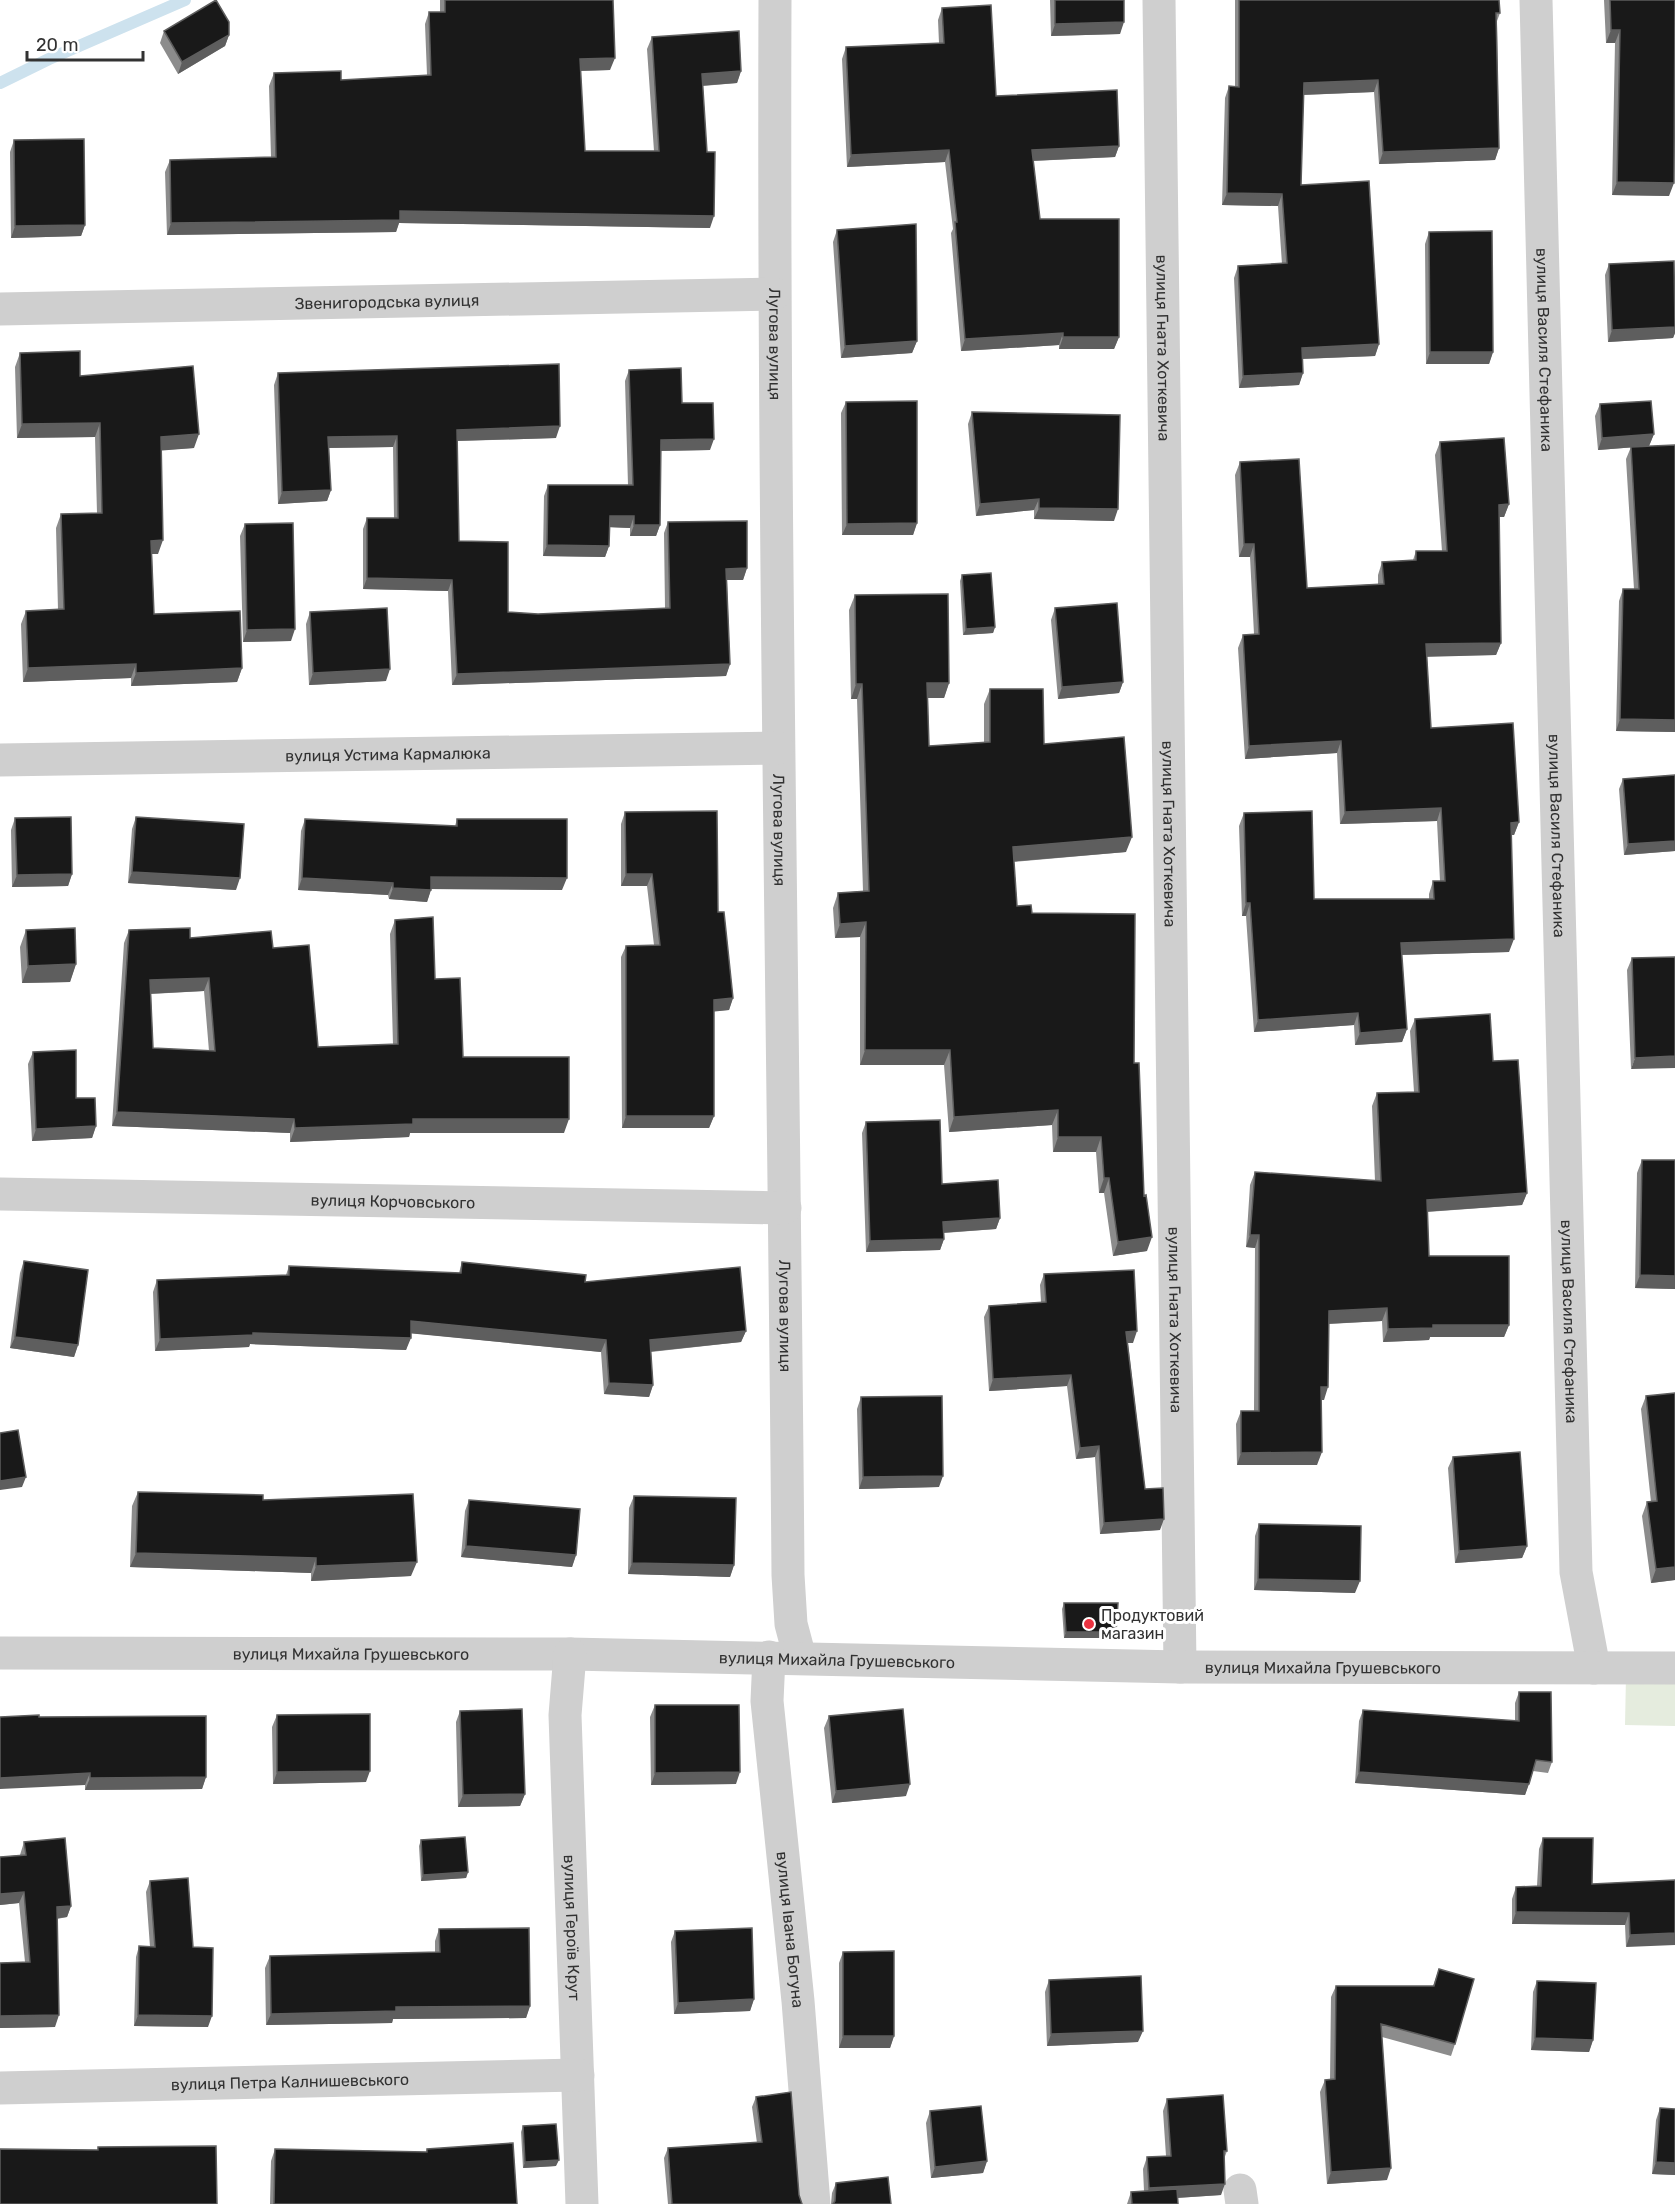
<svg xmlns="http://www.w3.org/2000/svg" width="1675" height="2204" viewBox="0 0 1675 2204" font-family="Rubik,sans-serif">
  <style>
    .green { fill: #e5ecde }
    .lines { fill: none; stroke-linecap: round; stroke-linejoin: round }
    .stream { stroke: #cde2ee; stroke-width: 12 }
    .street { stroke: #cfcfcf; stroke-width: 33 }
    .wall { fill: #8c8c8c; fill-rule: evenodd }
    .shaded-wall { fill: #5e5e5e }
    .building { fill: #191919; stroke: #5e5e5e; stroke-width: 1.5; fill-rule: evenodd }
    .poi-dot { fill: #eb3341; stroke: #fff; stroke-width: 2 }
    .labels { text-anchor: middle; stroke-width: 6; stroke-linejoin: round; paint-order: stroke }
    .street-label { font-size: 16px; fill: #323232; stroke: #fff }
    .poi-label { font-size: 16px; fill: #323232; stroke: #fff; text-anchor: start }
  </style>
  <rect width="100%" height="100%" fill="#fff"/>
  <path class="green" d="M 1626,1676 L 1675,1676 L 1675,1726 L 1625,1725 Z"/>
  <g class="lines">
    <path class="stream" d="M 0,83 L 49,59 L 185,0"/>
    <g class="street">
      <path id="s1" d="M 775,0 C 773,525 784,1050 788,1575 L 791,1624 L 800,1658"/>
      <path id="s2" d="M 1159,0 L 1180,1667"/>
      <path id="s3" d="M 1536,0 L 1576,1572 L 1594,1668"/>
      <path id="s4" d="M 0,309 L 774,294"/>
      <path id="s5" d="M 0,760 L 777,748"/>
      <path id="s6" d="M 0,1194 L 785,1208"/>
      <path id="s7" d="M 0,1653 L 570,1654 L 1180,1667 L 1675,1668"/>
      <path id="s8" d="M 570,1654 L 565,1715 L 582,2204"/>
      <path id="s9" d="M 769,1657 L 767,1701 L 798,2001 L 814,2204"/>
      <path id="s10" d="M 0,2088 L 578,2075"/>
      <path d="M 1240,2190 L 1242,2204"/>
    </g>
  </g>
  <path class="wall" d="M 440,0 L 613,0 L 610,70 L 580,71 L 585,151 L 654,151 L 647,49 L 652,37 L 741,71 L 737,83 L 703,86 L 710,228 L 399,223 L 396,232 L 167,235 L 165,172 L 170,160 L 271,157 L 269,86 L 274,73 L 341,80 L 427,75 L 425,24 L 429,12 L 440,12 Z
    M 1050,0 L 1124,0 L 1120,34 L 1051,36 Z
    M 1235,0 L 1499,0 L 1500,13 L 1497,21 L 1499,148 L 1495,160 L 1379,164 L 1374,92 L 1303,95 L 1301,185 L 1379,344 L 1375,356 L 1302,359 L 1303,373 L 1299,385 L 1239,388 L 1234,278 L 1238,266 L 1282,264 L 1278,206 L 1222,205 L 1225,98 L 1229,86 L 1235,87 Z
    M 1604,0 L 1675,0 L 1669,196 L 1612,195 L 1615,43 L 1606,43 Z
    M 942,8 L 996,96 L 1119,146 L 1115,157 L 1033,161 L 1040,219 L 1119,337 L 1114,349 L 1059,349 L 1059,345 L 961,351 L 951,233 L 953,229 L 945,162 L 847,167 L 842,59 L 846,47 L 939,43 L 938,20 Z
    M 164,31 L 229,35 L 225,46 L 178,74 L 160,43 Z
    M 14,140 L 85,225 L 81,236 L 11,238 L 10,152 Z
    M 837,230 L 917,341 L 912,353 L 841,358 L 833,242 Z
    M 1429,232 L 1493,352 L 1489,364 L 1426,364 L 1425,244 Z
    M 1609,264 L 1675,327 L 1675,333 L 1673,338 L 1608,342 L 1605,275 Z
    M 20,353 L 80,376 L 194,448 L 161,450 L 158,554 L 152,554 L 154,614 L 242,668 L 237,682 L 131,686 L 131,678 L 23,682 L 21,624 L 26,611 L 58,610 L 56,528 L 61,514 L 97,513 L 95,437 L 17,438 L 15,367 Z
    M 629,370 L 682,403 L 710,450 L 660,451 L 660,525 L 656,536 L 630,536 L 630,528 L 609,527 L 609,546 L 605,557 L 543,556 L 544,496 L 548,485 L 628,485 L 625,381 Z
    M 278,373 L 556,438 L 457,441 L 459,541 L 508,612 L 538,614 L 665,608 L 664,533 L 668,522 L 747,568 L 743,580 L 727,580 L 730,664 L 726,676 L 452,685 L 448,591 L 363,589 L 363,529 L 367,518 L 394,518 L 393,447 L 329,448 L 331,490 L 327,501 L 278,504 L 274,385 Z
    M 846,402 L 917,523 L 913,535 L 842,535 L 841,413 Z
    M 1600,404 L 1654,434 L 1649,446 L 1598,450 L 1595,416 Z
    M 972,412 L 1114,521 L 1034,519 L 1034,510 L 976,516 L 968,424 Z
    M 1440,442 L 1509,504 L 1504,517 L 1499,517 L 1501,643 L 1496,655 L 1427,656 L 1431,728 L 1519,822 L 1514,835 L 1511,835 L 1509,952 L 1401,955 L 1407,1029 L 1402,1042 L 1355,1045 L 1354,1025 L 1254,1032 L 1246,916 L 1242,916 L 1239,826 L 1244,813 L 1314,899 L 1429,899 L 1429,894 L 1433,881 L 1440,881 L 1437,821 L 1340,824 L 1337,753 L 1245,759 L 1238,648 L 1243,635 L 1254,634 L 1250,557 L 1239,557 L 1235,475 L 1240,462 L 1307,588 L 1378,584 L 1378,575 L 1382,562 L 1413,560 L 1416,551 L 1442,551 L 1435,455 Z
    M 1675,445 L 1675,732 L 1616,731 L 1619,601 L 1623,589 L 1634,589 L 1626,459 L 1631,447 Z
    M 245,524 L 291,641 L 243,642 L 240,536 Z
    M 962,575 L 995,627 L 993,633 L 963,635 L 960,581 Z
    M 855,595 L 949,683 L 944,698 L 928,698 L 929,746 L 984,742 L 984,704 L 990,689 L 1044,744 L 1126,852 L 1014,862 L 1017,906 L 1032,913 L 1134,1063 L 1147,1251 L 1113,1256 L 1104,1193 L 1099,1193 L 1096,1152 L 1053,1152 L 1052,1125 L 949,1132 L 944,1065 L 860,1065 L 860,937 L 835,938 L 833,908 L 838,893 L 863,891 L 857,699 L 851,699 L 849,610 Z
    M 1055,608 L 1123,682 L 1119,693 L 1058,699 L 1051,620 Z
    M 310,612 L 386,681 L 309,685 L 306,624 Z
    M 1675,775 L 1675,851 L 1624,855 L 1619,789 L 1623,779 Z
    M 625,812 L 718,912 L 733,998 L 729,1010 L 714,1011 L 714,1116 L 709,1128 L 622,1128 L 621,957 L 626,946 L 654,945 L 647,886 L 621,886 L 621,824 Z
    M 136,817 L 236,890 L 128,883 L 132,829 Z
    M 15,818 L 72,874 L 68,886 L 12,887 L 11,830 Z
    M 305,819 L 455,826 L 457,819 L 562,890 L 431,889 L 427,902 L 389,899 L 388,895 L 298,890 L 301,831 Z
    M 395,920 L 435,979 L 463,1057 L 564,1133 L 410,1133 L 409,1137 L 290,1142 L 290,1133 L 112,1126 L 124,943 L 129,930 L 273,948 L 318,1047 L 393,1045 L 390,934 ZM 204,991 L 209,1051 L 153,1048 L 151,994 Z
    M 26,930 L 76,964 L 70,982 L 22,983 L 20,947 Z
    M 1675,957 L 1631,1069 L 1627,970 L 1632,958 Z
    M 1415,1019 L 1493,1061 L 1527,1193 L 1522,1205 L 1427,1212 L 1429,1256 L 1509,1325 L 1504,1337 L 1430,1337 L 1429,1340 L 1383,1342 L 1382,1321 L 1329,1324 L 1324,1400 L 1321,1400 L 1317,1465 L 1237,1465 L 1236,1424 L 1241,1411 L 1254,1411 L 1255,1248 L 1246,1247 L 1250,1185 L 1255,1172 L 1375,1181 L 1372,1106 L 1377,1093 L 1414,1092 L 1410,1031 Z
    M 33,1052 L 76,1098 L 96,1126 L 92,1138 L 32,1141 L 28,1064 Z
    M 866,1122 L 942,1184 L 1000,1218 L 996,1229 L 944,1233 L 944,1239 L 940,1250 L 866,1252 L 862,1133 Z
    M 1642,1160 L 1675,1289 L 1635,1288 L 1637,1173 Z
    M 24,1261 L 78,1345 L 74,1357 L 10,1348 L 20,1273 Z
    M 462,1262 L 585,1282 L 746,1331 L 741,1342 L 651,1352 L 653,1385 L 649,1397 L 604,1394 L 601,1352 L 411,1333 L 406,1350 L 250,1344 L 249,1347 L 155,1351 L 153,1292 L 157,1280 L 286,1275 L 289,1266 L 459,1273 Z
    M 1044,1274 L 1133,1343 L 1128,1343 L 1145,1489 L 1160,1530 L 1100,1534 L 1095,1457 L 1076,1459 L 1067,1386 L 989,1391 L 984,1317 L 989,1306 L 1041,1302 L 1040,1285 Z
    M 1675,1393 L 1675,1580 L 1651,1583 L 1642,1516 L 1647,1502 L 1651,1502 L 1641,1409 L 1646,1396 Z
    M 861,1397 L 939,1487 L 859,1489 L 857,1409 Z
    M 1453,1457 L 1527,1546 L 1522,1558 L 1455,1563 L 1448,1468 Z
    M 138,1492 L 263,1500 L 411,1576 L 311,1581 L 311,1573 L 130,1567 L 132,1506 Z
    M 634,1496 L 734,1565 L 730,1577 L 628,1574 L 629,1508 Z
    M 469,1500 L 576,1555 L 572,1567 L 461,1557 L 465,1511 Z
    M 1259,1524 L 1355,1593 L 1254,1590 L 1255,1536 Z
    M 1064,1603 L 1114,1638 L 1064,1638 L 1062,1609 Z
    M 1519,1692 L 1552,1762 L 1548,1773 L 1533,1771 L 1525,1795 L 1355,1783 L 1359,1721 L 1363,1710 L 1515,1721 L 1515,1703 Z
    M 655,1705 L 736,1784 L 651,1785 L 650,1717 Z
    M 460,1711 L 525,1794 L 520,1806 L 458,1807 L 456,1722 Z
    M 277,1715 L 366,1782 L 273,1784 L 272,1727 Z
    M 829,1716 L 906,1796 L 832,1803 L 824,1728 Z
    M 39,1717 L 206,1777 L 202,1789 L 85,1790 L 85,1785 Z
    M 1543,1838 L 1592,1884 L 1675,1880 L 1626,1947 L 1625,1925 L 1512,1924 L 1512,1899 L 1516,1887 L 1537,1886 L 1539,1849 Z
    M 421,1840 L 468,1872 L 466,1878 L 421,1881 L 419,1846 Z
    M 24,1842 L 71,1906 L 67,1917 L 57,1919 L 55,2027 L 0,2028 L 0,1963 L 25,1962 L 19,1903 L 0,1905 L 0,1857 L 20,1855 Z
    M 150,1881 L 193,1947 L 208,2027 L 134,2026 L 136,1957 L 139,1946 L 150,1947 L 146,1892 Z
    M 439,1929 L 530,2006 L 526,2018 L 393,2019 L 392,2023 L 266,2025 L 265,1968 L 270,1956 L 435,1952 L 435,1941 Z
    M 675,1931 L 754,1999 L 750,2011 L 674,2014 L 671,1942 Z
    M 843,1952 L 894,2036 L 890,2048 L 839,2048 L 839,1963 Z
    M 1439,1969 L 1455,2044 L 1451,2056 L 1382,2037 L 1387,2180 L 1327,2184 L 1320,2092 L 1325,2080 L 1330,2080 L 1331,1997 L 1336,1986 L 1433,1986 Z
    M 1049,1980 L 1138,2042 L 1047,2046 L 1045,1992 Z
    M 1537,1981 L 1593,2040 L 1589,2052 L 1531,2050 L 1533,1992 Z
    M 756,2097 L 802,2204 L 668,2204 L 664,2158 L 668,2148 L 757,2143 L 752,2107 Z
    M 1167,2099 L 1227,2151 L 1224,2159 L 1221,2195 L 1177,2198 L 1178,2204 L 1127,2204 L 1131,2192 L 1144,2191 L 1143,2169 L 1147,2157 L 1166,2156 L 1163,2111 Z
    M 1660,2108 L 1675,2175 L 1652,2174 L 1656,2120 Z
    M 930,2111 L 987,2161 L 983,2173 L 931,2178 L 926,2123 Z
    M 523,2126 L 556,2166 L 523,2168 L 521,2132 Z
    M 275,2149 L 426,2152 L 427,2149 L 517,2204 L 270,2204 L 271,2161 Z
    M 836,2183 L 891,2204 L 831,2204 L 832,2193 Z"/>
  <path class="shaded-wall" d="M 1124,22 L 1120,34 L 1051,36 L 1055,24 Z
    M 1611,30 L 1620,30 L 1615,43 L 1606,43 Z
    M 229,35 L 225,46 L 178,74 L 182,62 Z
    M 615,58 L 610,70 L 575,71 L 580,59 Z
    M 741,71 L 737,83 L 698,86 L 702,74 Z
    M 1378,80 L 1374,92 L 1299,95 L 1304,83 Z
    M 1119,146 L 1115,157 L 1028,161 L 1032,150 Z
    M 1499,148 L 1495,160 L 1379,164 L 1383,152 Z
    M 949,150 L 945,162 L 847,167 L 851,155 Z
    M 1617,182 L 1674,183 L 1669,196 L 1612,195 Z
    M 1227,193 L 1282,194 L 1278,206 L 1222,205 Z
    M 400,211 L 714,216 L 710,228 L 399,223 L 396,232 L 167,235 L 171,223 Z
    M 85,225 L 81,236 L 11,238 L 15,226 Z
    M 1675,327 L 1675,333 L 1673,338 L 1608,342 L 1612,330 Z
    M 1063,333 L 1059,345 L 961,351 L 965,339 Z
    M 1063,337 L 1119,337 L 1114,349 L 1059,349 Z
    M 917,341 L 912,353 L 841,358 L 845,346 Z
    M 1379,344 L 1375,356 L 1298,359 L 1302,348 Z
    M 1430,352 L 1493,352 L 1489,364 L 1426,364 Z
    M 1303,373 L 1299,385 L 1239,388 L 1243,376 Z
    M 100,423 L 95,437 L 17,438 L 22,424 Z
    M 560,426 L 556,438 L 453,441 L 457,430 Z
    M 199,434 L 194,448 L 156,451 L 161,437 Z
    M 1654,434 L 1649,446 L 1598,450 L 1602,438 Z
    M 397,436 L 393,447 L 324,448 L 328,437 Z
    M 714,439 L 710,450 L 657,451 L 661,440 Z
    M 331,490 L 327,501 L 278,504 L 282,492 Z
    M 1039,499 L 1034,510 L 976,516 L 980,504 Z
    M 1509,504 L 1504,517 L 1494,517 L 1499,505 Z
    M 1039,508 L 1118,509 L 1114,521 L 1034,519 Z
    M 610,516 L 634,516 L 630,528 L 606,527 Z
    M 917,523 L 913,535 L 842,535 L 847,524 Z
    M 634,525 L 660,525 L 656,536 L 630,536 Z
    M 163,540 L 158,554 L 146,554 L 151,541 Z
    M 1244,544 L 1254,544 L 1250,557 L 1239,557 Z
    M 547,545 L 609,546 L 605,557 L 543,556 Z
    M 747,568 L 743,580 L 722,580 L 726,569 Z
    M 367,578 L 452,580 L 448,591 L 363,589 Z
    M 995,627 L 993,633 L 963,635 L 966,629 Z
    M 295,629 L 291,641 L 243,642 L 247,630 Z
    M 1501,643 L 1496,655 L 1422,657 L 1426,644 Z
    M 136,664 L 131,678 L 23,682 L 28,668 Z
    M 730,664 L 726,676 L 452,685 L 457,674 Z
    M 242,668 L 237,682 L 131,686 L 136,673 Z
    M 390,669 L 386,681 L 309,685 L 313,673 Z
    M 1123,682 L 1119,693 L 1058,699 L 1062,687 Z
    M 927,683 L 949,683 L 944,698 L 922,698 Z
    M 856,684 L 862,684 L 857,699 L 851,699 Z
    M 1620,719 L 1675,720 L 1675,732 L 1616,731 Z
    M 1341,741 L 1337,753 L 1245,759 L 1249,746 Z
    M 1441,808 L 1437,821 L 1340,824 L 1345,812 Z
    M 1519,822 L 1514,835 L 1506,835 L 1511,823 Z
    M 1132,837 L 1126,852 L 1007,862 L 1013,847 Z
    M 1675,841 L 1675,851 L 1624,855 L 1628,844 Z
    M 132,872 L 240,878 L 236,890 L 128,883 Z
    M 72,874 L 68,886 L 12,887 L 17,875 Z
    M 626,874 L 652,874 L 647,886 L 621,886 Z
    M 431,877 L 567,878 L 562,890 L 427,889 Z
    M 302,878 L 393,883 L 388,895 L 298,890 Z
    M 393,888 L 431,890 L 427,902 L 389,899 Z
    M 1246,903 L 1250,903 L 1246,916 L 1242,916 Z
    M 866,922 L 860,937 L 835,938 L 840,924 Z
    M 1514,939 L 1509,952 L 1396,955 L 1401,943 Z
    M 76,964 L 70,982 L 22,983 L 28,966 Z
    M 209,978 L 204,991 L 145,994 L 150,980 Z
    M 733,998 L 729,1010 L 710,1012 L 714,1000 Z
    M 1358,1013 L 1354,1025 L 1254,1032 L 1258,1020 Z
    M 1407,1029 L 1402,1042 L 1355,1045 L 1360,1033 Z
    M 865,1050 L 950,1050 L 944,1065 L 860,1065 Z
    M 1675,1056 L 1675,1068 L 1631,1069 L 1635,1058 Z
    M 1058,1110 L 1052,1125 L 949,1132 L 954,1117 Z
    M 117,1112 L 294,1119 L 290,1133 L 112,1126 Z
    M 626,1116 L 714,1116 L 709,1128 L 622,1128 Z
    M 413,1119 L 569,1119 L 564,1133 L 410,1133 L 409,1137 L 290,1142 L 295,1128 Z
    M 96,1126 L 92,1138 L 32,1141 L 36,1129 Z
    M 1058,1137 L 1101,1137 L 1096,1152 L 1053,1152 Z
    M 1104,1178 L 1109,1178 L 1104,1193 L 1099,1193 Z
    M 1527,1193 L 1522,1205 L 1422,1212 L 1427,1200 Z
    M 1000,1218 L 996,1229 L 939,1233 L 943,1222 Z
    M 1250,1235 L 1259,1235 L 1255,1248 L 1246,1247 Z
    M 1152,1237 L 1147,1251 L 1113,1256 L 1118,1242 Z
    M 944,1239 L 940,1250 L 866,1252 L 870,1241 Z
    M 1640,1275 L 1675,1276 L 1675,1289 L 1635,1288 Z
    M 1387,1308 L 1382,1321 L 1324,1324 L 1329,1311 Z
    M 411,1321 L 606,1340 L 601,1352 L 407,1333 Z
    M 1433,1325 L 1509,1325 L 1504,1337 L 1430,1337 L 1429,1340 L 1383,1342 L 1388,1329 Z
    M 746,1331 L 741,1342 L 646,1352 L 650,1340 Z
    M 1137,1331 L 1133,1343 L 1122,1343 L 1126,1332 Z
    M 253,1333 L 411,1338 L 406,1350 L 250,1344 L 249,1347 L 155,1351 L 160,1339 Z
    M 15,1337 L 78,1345 L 74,1357 L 10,1348 Z
    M 1071,1375 L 1067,1386 L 989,1391 L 993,1379 Z
    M 609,1383 L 653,1385 L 649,1397 L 604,1394 Z
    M 1321,1387 L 1328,1387 L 1324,1400 L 1317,1400 Z
    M 1099,1446 L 1095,1457 L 1076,1459 L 1080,1448 Z
    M 1322,1452 L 1317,1465 L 1237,1465 L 1241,1453 Z
    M 943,1476 L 939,1487 L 859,1489 L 863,1477 Z
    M 26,1477 L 22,1487 L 0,1490 L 0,1481 Z
    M 1164,1519 L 1160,1530 L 1100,1534 L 1104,1523 Z
    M 466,1546 L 576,1555 L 572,1567 L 461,1557 Z
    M 1527,1546 L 1522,1558 L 1455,1563 L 1459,1551 Z
    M 136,1553 L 316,1558 L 311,1573 L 130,1567 Z
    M 417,1562 L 411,1576 L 311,1581 L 316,1566 Z
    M 632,1563 L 734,1565 L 730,1577 L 628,1574 Z
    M 1675,1567 L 1675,1580 L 1651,1583 L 1656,1569 Z
    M 1258,1579 L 1360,1581 L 1355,1593 L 1254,1590 Z
    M 1066,1632 L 1116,1632 L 1114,1638 L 1064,1638 Z
    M 370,1771 L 366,1782 L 273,1784 L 277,1772 Z
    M 740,1772 L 736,1784 L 651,1785 L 655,1773 Z
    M 1359,1772 L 1529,1784 L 1525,1795 L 1355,1783 Z
    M 90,1773 L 85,1785 L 0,1789 L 0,1778 Z
    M 206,1777 L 202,1789 L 85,1790 L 90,1778 Z
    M 910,1784 L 906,1796 L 832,1803 L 836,1791 Z
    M 525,1794 L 520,1806 L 458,1807 L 463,1795 Z
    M 468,1872 L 466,1878 L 421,1881 L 423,1875 Z
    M 24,1892 L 19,1903 L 0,1905 L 0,1894 Z
    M 71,1906 L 67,1917 L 52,1919 L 57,1907 Z
    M 1516,1912 L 1629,1913 L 1625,1925 L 1512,1924 Z
    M 1675,1933 L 1675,1945 L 1626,1947 L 1630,1935 Z
    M 754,1999 L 750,2011 L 674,2014 L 678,2003 Z
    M 530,2006 L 526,2018 L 393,2019 L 392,2023 L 266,2025 L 271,2014 L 396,2007 Z
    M 59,2015 L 55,2027 L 0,2028 L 0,2016 Z
    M 138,2015 L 212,2016 L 208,2027 L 134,2026 Z
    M 1143,2031 L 1138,2042 L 1047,2046 L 1051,2034 Z
    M 843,2036 L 894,2036 L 890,2048 L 839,2048 Z
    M 1535,2038 L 1593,2040 L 1589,2052 L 1531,2050 Z
    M 559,2160 L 556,2166 L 523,2168 L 525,2162 Z
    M 987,2161 L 983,2173 L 931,2178 L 935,2167 Z
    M 1656,2162 L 1675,2163 L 1675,2175 L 1652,2174 Z
    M 1391,2168 L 1387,2180 L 1327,2184 L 1331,2172 Z
    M 1225,2184 L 1221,2195 L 1144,2200 L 1149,2188 Z"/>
  <path class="building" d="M 216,0 L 229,22 L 229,35 L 182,62 L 164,31 Z
    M 445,0 L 613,0 L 615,58 L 580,59 L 585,151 L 659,151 L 652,37 L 739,31 L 741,71 L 702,74 L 707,152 L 715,152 L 714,216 L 400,211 L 400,220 L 171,223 L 170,160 L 276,157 L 274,73 L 341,71 L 341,80 L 431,75 L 429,12 L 445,12 Z
    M 1055,0 L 1124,0 L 1124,22 L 1055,24 Z
    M 1239,0 L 1499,0 L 1500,13 L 1496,13 L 1499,148 L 1383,152 L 1378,80 L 1304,83 L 1301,185 L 1369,181 L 1379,344 L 1302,348 L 1303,373 L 1243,376 L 1238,266 L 1287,263 L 1282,194 L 1227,193 L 1229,86 L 1239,87 Z
    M 1610,0 L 1675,0 L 1674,183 L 1617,182 L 1620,30 L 1611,30 Z
    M 991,5 L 996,96 L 1117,90 L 1119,146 L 1032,150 L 1040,219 L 1119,219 L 1119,337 L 1063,337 L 1063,333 L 965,339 L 955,222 L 957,222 L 949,150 L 851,155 L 846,47 L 944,43 L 942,8 Z
    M 84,139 L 85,225 L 15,226 L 14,140 Z
    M 916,224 L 917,341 L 845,346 L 837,230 Z
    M 1492,231 L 1493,352 L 1430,352 L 1429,232 Z
    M 1674,261 L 1675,327 L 1612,330 L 1609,264 Z
    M 80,351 L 80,376 L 193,366 L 199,434 L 161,437 L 163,540 L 151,541 L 154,614 L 240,611 L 242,668 L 136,673 L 136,664 L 28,668 L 26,611 L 64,609 L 61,514 L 102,513 L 100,423 L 22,424 L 20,353 Z
    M 559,364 L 560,426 L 457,430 L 459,541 L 508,542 L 508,612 L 538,614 L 670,608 L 668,522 L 747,521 L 747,568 L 726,569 L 730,664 L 457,674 L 452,580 L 367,578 L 367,518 L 398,518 L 397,436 L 328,437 L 331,490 L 282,492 L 278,373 Z
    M 681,368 L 682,403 L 713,403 L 714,439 L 661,440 L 660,525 L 634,525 L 634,516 L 610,516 L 609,546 L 547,545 L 548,485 L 633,485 L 629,370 Z
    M 917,401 L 917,523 L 847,524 L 846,402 Z
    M 1651,401 L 1654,434 L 1602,438 L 1600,404 Z
    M 972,412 L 1120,415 L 1118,509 L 1039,508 L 1039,499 L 980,504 Z
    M 1504,438 L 1509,504 L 1499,505 L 1501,643 L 1426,644 L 1431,728 L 1513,723 L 1519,822 L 1511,823 L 1514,939 L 1401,943 L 1407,1029 L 1360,1033 L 1358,1013 L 1258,1020 L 1250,903 L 1246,903 L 1244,813 L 1312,811 L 1314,899 L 1434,899 L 1433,881 L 1445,881 L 1441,808 L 1345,812 L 1341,741 L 1249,746 L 1243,635 L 1259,634 L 1254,544 L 1244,544 L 1240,462 L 1299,459 L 1307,588 L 1384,584 L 1382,562 L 1416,560 L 1416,551 L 1447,551 L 1440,442 Z
    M 1675,445 L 1675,720 L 1620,719 L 1623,589 L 1639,589 L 1631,447 Z
    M 293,523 L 295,629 L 247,630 L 245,524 Z
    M 991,573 L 995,627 L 966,629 L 962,575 Z
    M 948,594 L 949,683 L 927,683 L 929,746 L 990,742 L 990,689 L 1043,689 L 1044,744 L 1124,737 L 1132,837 L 1013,847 L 1017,906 L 1031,905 L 1032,913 L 1135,914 L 1134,1063 L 1139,1063 L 1144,1196 L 1146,1195 L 1152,1237 L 1118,1242 L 1109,1178 L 1104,1178 L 1101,1137 L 1058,1137 L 1058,1110 L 954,1117 L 950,1050 L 865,1050 L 866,922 L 840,924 L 838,893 L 869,891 L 862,684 L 856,684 L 855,595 Z
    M 1117,603 L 1123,682 L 1062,687 L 1055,608 Z
    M 387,608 L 390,669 L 313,673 L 310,612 Z
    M 1675,775 L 1675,841 L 1628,844 L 1623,779 Z
    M 717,811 L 718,912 L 724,912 L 733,998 L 714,1000 L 714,1116 L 626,1116 L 626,946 L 660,945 L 652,874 L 626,874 L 625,812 Z
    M 71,817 L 72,874 L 17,875 L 15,818 Z
    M 136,817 L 244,824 L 240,878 L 132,872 Z
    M 305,819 L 457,826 L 457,819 L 567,819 L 567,878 L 431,877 L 431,890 L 393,888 L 393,883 L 302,878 Z
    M 433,917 L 435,979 L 460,978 L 463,1057 L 569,1057 L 569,1119 L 413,1119 L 413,1124 L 295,1128 L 294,1119 L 117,1112 L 129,930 L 190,928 L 190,938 L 271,931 L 273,948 L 309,945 L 318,1047 L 398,1044 L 395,920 ZM 209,978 L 215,1051 L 153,1048 L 150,980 Z
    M 75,928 L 76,964 L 28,966 L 26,930 Z
    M 1675,957 L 1675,1056 L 1635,1058 L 1632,958 Z
    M 1490,1014 L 1493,1061 L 1518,1060 L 1527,1193 L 1427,1200 L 1429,1256 L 1509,1256 L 1509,1325 L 1433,1325 L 1433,1328 L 1388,1329 L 1387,1308 L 1329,1311 L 1328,1387 L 1321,1387 L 1322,1452 L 1241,1453 L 1241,1411 L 1259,1411 L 1259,1235 L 1250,1235 L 1255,1172 L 1381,1181 L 1377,1093 L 1419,1092 L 1415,1019 Z
    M 76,1050 L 76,1098 L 95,1098 L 96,1126 L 36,1129 L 33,1052 Z
    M 940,1120 L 942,1184 L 998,1180 L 1000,1218 L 943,1222 L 944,1239 L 870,1241 L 866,1122 Z
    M 1642,1160 L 1675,1160 L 1675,1276 L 1640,1275 Z
    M 24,1261 L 88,1270 L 78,1345 L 15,1337 Z
    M 462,1262 L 586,1275 L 585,1282 L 740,1267 L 746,1331 L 650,1340 L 653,1385 L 609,1383 L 606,1340 L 411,1321 L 411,1338 L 253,1333 L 253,1335 L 160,1339 L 157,1280 L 289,1275 L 289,1266 L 461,1273 Z
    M 1134,1270 L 1137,1331 L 1126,1332 L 1145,1489 L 1163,1488 L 1164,1519 L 1104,1523 L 1099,1446 L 1080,1448 L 1071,1375 L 993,1379 L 989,1306 L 1046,1302 L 1044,1274 Z
    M 1675,1393 L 1675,1567 L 1656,1569 L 1647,1502 L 1657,1501 L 1646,1396 Z
    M 942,1396 L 943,1476 L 863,1477 L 861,1397 Z
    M 18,1430 L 26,1477 L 0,1481 L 0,1433 Z
    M 1520,1452 L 1527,1546 L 1459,1551 L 1453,1457 Z
    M 138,1492 L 263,1495 L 263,1500 L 413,1494 L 417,1562 L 316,1566 L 316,1558 L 136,1553 Z
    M 634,1496 L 736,1498 L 734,1565 L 632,1563 Z
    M 469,1500 L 580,1509 L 576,1555 L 466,1546 Z
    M 1259,1524 L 1361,1526 L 1360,1581 L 1258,1579 Z
    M 1064,1603 L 1118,1603 L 1116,1632 L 1066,1632 Z
    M 1519,1692 L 1551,1692 L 1552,1762 L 1536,1760 L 1529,1784 L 1359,1772 L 1363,1710 L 1519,1721 Z
    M 655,1705 L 739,1705 L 740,1772 L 655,1773 Z
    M 522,1709 L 525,1794 L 463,1795 L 460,1711 Z
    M 903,1709 L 910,1784 L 836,1791 L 829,1716 Z
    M 370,1714 L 370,1771 L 277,1772 L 277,1715 Z
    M 39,1715 L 39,1717 L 206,1716 L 206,1777 L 90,1778 L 90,1773 L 0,1778 L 0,1717 Z
    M 465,1837 L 468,1872 L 423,1875 L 421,1840 Z
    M 65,1838 L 71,1906 L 57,1907 L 59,2015 L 0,2016 L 0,1963 L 30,1962 L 24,1892 L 0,1894 L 0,1857 L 26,1855 L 24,1842 Z
    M 1543,1838 L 1593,1838 L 1592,1884 L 1675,1880 L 1675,1933 L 1630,1935 L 1629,1913 L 1516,1912 L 1516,1887 L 1541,1886 Z
    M 188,1878 L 193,1947 L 213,1948 L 212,2016 L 138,2015 L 139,1946 L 155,1947 L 150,1881 Z
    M 529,1928 L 530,2006 L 396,2007 L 396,2011 L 271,2014 L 270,1956 L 440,1952 L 439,1929 Z
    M 752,1928 L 754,1999 L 678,2003 L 675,1931 Z
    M 894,1951 L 894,2036 L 843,2036 L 843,1952 Z
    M 1439,1969 L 1474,1979 L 1455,2044 L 1381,2024 L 1391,2168 L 1331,2172 L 1325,2080 L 1335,2079 L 1336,1986 L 1434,1986 Z
    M 1141,1976 L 1143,2031 L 1051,2034 L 1049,1980 Z
    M 1537,1981 L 1596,1983 L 1593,2040 L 1535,2038 Z
    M 791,2092 L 799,2195 L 802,2204 L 672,2204 L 668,2148 L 762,2142 L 756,2097 Z
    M 1223,2095 L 1227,2151 L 1224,2151 L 1225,2184 L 1149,2188 L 1147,2157 L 1171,2156 L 1167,2099 Z
    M 981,2106 L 987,2161 L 935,2167 L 930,2111 Z
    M 1660,2108 L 1675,2109 L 1675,2163 L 1656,2162 Z
    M 556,2124 L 559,2160 L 525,2162 L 523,2126 Z
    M 513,2143 L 517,2204 L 274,2204 L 275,2149 L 427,2152 L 427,2149 Z
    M 216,2146 L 217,2204 L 0,2204 L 0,2149 L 98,2150 L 98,2147 Z
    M 888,2177 L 891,2204 L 833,2204 L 835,2201 L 836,2183 Z
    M 1177,2189 L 1178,2204 L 1132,2204 L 1131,2192 Z"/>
  <circle class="poi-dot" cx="1089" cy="1624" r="6"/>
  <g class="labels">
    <g class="street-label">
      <text dy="6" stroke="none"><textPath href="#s4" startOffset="387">Звенигородська вулиця</textPath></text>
      <text dy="6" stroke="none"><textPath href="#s1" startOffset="344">Лугова вулиця</textPath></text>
      <text dy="6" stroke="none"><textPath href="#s2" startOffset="348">вулиця Гната Хоткевича</textPath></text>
      <text dy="6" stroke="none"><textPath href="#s3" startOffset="350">вулиця Василя Стефаника</textPath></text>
      <text dy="6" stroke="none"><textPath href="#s5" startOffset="388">вулиця Устима Кармалюка</textPath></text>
      <text dy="6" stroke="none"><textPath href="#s1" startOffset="830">Лугова вулиця</textPath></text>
      <text dy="6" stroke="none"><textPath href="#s2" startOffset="834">вулиця Гната Хоткевича</textPath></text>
      <text dy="6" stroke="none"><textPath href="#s3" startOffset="836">вулиця Василя Стефаника</textPath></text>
      <text dy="6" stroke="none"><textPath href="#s6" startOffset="393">вулиця Корчовського</textPath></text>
      <text dy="6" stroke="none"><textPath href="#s1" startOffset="1316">Лугова вулиця</textPath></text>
      <text dy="6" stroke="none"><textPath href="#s2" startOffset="1320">вулиця Гната Хоткевича</textPath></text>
      <text dy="6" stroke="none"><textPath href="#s3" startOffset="1322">вулиця Василя Стефаника</textPath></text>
      <text dy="6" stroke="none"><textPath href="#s7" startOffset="351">вулиця Михайла Грушевського</textPath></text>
      <text dy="6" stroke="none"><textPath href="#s7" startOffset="837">вулиця Михайла Грушевського</textPath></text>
      <text dy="6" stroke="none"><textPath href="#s7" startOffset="1323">вулиця Михайла Грушевського</textPath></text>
      <text dy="6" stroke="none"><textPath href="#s8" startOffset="274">вулиця Героїв Крут</textPath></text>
      <text dy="6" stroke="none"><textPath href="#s9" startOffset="274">вулиця Івана Богуна</textPath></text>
      <text dy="6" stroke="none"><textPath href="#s10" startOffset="290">вулиця Петра Калнишевського</textPath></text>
    </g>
    <g class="poi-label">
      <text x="1101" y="1621">Продуктовий<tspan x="1101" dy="18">магазин</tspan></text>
    </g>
  </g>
  <path d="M27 51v9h116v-9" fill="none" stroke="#323232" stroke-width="3"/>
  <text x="36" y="51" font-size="18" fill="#323232" stroke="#ffffff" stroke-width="4.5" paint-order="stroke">20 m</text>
</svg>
